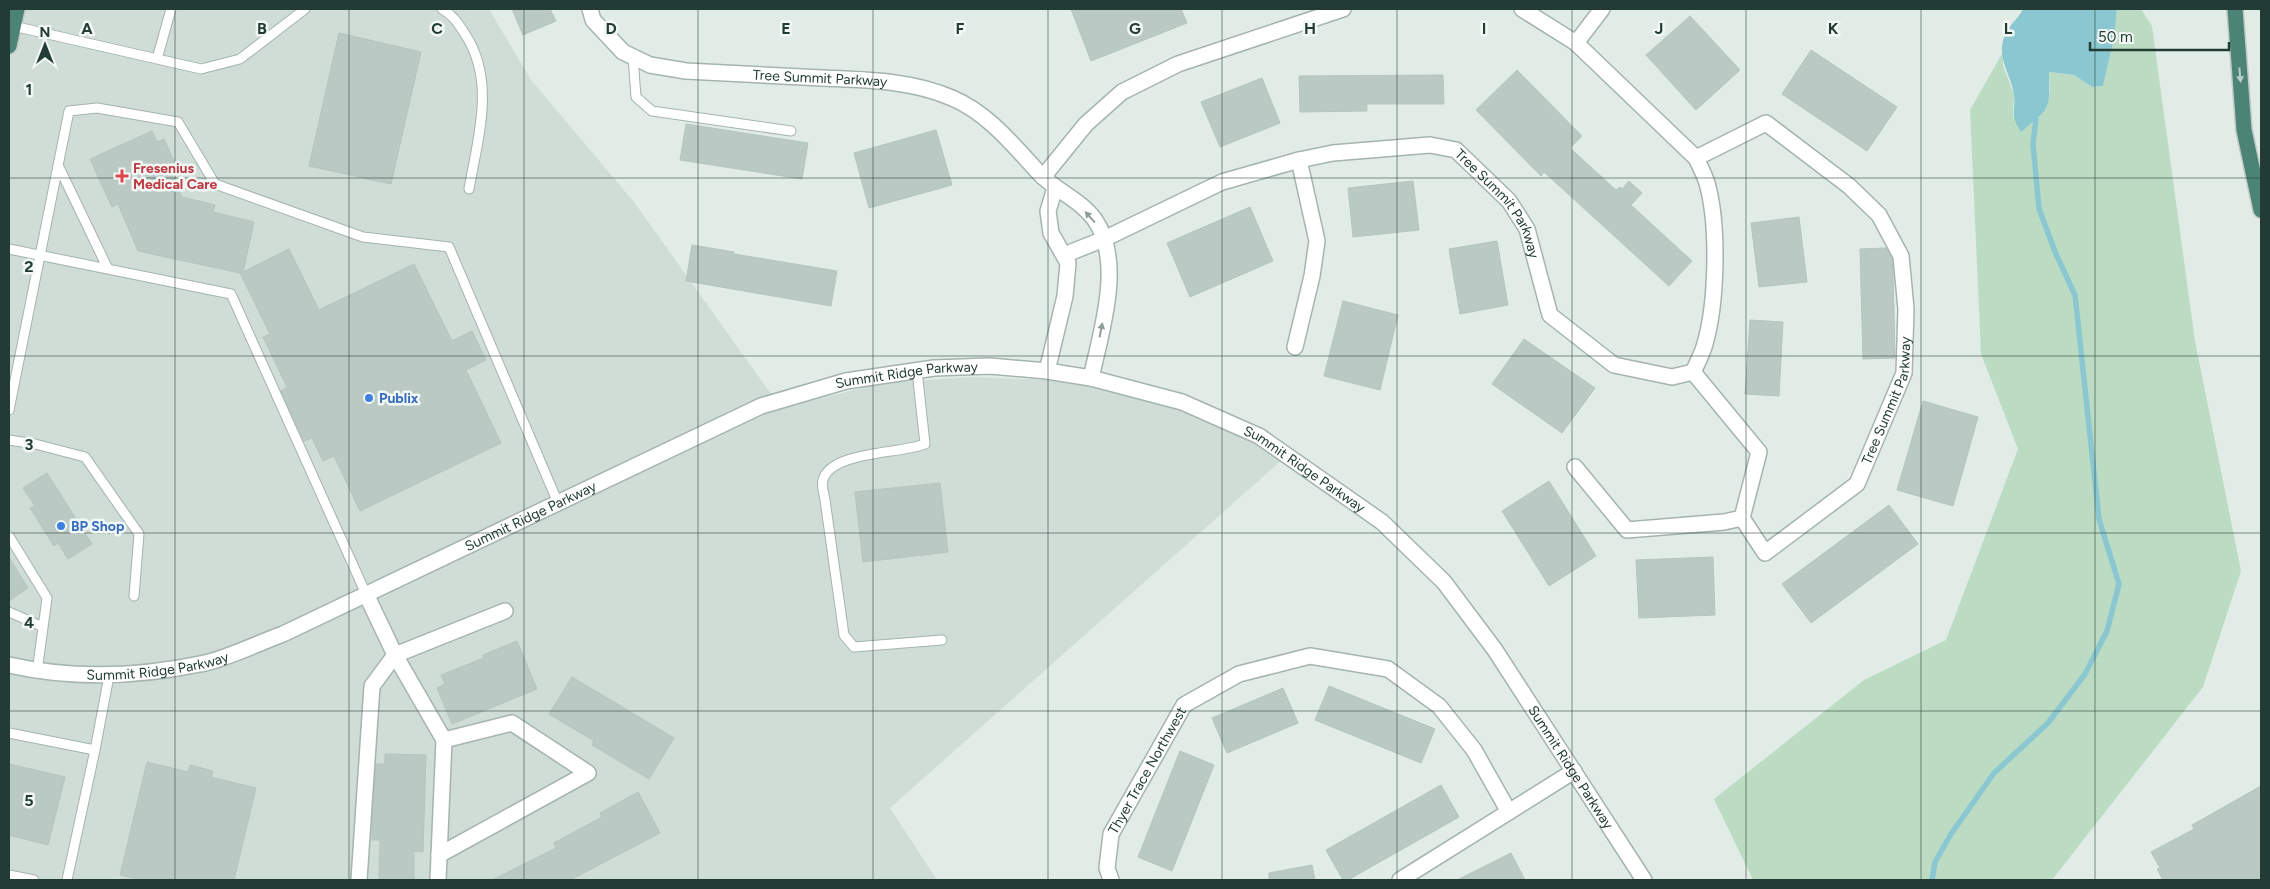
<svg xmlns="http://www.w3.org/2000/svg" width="2270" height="889" viewBox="0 0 2270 889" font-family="Figtree,sans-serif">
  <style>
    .built { fill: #d0dcd6 }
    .green { fill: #bbdcc3 }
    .water { fill: #8bc7d0 }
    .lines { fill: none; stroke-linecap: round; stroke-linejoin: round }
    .stream { stroke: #8bc7d0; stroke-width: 5.5 }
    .building { fill: #bac9c3; stroke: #b4c5be }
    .service-casing { stroke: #a5b4ae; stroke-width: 11 }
    .minor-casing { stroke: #a5b4ae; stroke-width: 18 }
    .tertiary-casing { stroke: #a5b4ae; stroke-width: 18 }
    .trunk-casing { stroke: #c1c8c6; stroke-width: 18 }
    .service { stroke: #fff; stroke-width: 9 }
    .minor { stroke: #fff; stroke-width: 15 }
    .tertiary { stroke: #fff; stroke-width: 15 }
    .trunk { stroke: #4b8475; stroke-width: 15 }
    .oneway { fill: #b8cfc8 }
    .oneway2 { fill: #909e9a }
    .grid { fill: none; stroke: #223c35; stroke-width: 1; stroke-opacity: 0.55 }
    .health-dot { fill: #e0444e; stroke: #f2f8f5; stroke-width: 2 }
    .shop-dot { fill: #3f7fe0; stroke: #f2f8f5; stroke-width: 2 }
    .labels { text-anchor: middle; stroke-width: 5; stroke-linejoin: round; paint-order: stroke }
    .street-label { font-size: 14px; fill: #223c35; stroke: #f2f8f5 }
    .health-label { font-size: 14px; font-weight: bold; fill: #be3a42; stroke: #f2f8f5; text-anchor: start }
    .shop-label { font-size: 14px; font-weight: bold; fill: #366cbe; stroke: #f2f8f5; text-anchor: start }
    .grid-label { font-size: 16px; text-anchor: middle; font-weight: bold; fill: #223c35; stroke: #f2f8f5; stroke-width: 5; stroke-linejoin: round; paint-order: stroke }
  </style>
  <rect width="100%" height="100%" fill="#e2ece7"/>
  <path class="built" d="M 9,9 L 489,9 L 531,80 L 634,202 L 781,408 L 883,383 L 972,377 L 1046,380 L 1115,391 L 1178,406 L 1231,429 L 1283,459 L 890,808 L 937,880 L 9,880 Z"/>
  <path class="green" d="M 2117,9 L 2141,9 L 2152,26 L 2195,341 L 2241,571 L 2203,687 L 2052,880 L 1753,880 L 1714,799 L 1864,680 L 1946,640 L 2018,449 L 1981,354 L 1970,110 L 2003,52 L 2003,66 L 2014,94 L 2013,118 L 2050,92 L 2049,72 L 2074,75 L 2092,87 L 2103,86 L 2114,38 Z"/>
  <path class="water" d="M 2023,9 L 2117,9 L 2114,38 L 2103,86 L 2092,87 L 2074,75 L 2049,72 C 2050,112 2050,107 2021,132 C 2009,112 2016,115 2014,95 C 2012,75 1995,58 2005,35 C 2009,25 2018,19 2023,9 Z"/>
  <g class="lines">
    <path class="stream" d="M 1932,880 L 1935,862 L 1951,834 L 1994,773 L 2048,723 L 2085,674 L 2107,631 L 2119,584 L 2099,519 L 2075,295 L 2056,254 L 2039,209 L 2033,144 L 2036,119"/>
  </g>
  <path class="building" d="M 512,9 L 550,9 L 556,21 L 523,35 Z
    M 1071,9 L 1181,9 L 1187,23 L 1091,61 Z
    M 1690,16 L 1740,70 L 1696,110 L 1646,55 Z
    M 339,33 L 421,52 L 391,184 L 309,166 Z
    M 1811,50 L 1897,107 L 1867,151 L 1782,94 Z
    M 1517,70 L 1582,136 L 1570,148 L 1616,190 L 1620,187 L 1622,189 L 1629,181 L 1642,193 L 1631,205 L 1692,261 L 1669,286 L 1544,172 L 1541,176 L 1476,110 Z
    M 1443,75 L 1444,104 L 1367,104 L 1367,111 L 1300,112 L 1299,76 Z
    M 1262,78 L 1280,123 L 1220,147 L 1201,102 Z
    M 686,124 L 808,143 L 802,179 L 680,160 Z
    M 936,130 L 952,185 L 869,208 L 854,153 Z
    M 152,131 L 157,142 L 164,139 L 177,168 L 170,171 L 182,197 L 215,205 L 213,212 L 254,222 L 243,272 L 289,249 L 319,310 L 414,264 L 452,341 L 472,331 L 486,360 L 466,370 L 501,443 L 360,511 L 334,456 L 323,461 L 312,438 L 304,441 L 281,391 L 287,387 L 263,337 L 270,334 L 240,273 L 138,251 L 118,204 L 112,207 L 90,159 Z
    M 1413,181 L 1419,230 L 1353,237 L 1348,188 Z
    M 1250,207 L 1273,261 L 1190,297 L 1167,243 Z
    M 1799,217 L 1807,282 L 1759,287 L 1751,223 Z
    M 1497,241 L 1508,305 L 1460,314 L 1449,249 Z
    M 692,245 L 734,252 L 734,254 L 837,271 L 831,306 L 686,281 Z
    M 1886,248 L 1892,259 L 1893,271 L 1895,358 L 1863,359 L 1860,249 Z
    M 1343,301 L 1398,315 L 1380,390 L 1324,376 Z
    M 1750,320 L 1783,322 L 1779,396 L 1745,394 Z
    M 1524,339 L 1595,388 L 1562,433 L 1492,384 Z
    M 1923,401 L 1978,417 L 1953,506 L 1897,490 Z
    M 47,473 L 92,544 L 68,559 L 58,543 L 54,546 L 30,508 L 35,506 L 23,488 Z
    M 1549,481 L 1596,556 L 1549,586 L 1502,511 Z
    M 940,483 L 948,552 L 863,562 L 855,492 Z
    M 1889,505 L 1918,544 L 1811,623 L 1782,584 Z
    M 9,557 L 28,588 L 9,601 Z
    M 1713,557 L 1715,615 L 1639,618 L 1636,560 Z
    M 517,641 L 537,689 L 452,724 L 437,688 L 445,684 L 441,675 L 484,658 L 483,655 Z
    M 572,677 L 674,738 L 649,779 L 592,745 L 594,741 L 549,714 Z
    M 1329,686 L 1435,729 L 1421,763 L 1315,720 Z
    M 1283,688 L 1298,723 L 1227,753 L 1212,718 Z
    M 1180,751 L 1214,765 L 1172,871 L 1138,857 Z
    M 385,754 L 426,755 L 423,852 L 414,851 L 414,880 L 379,880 L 380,840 L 372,840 L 373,809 L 376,764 L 385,764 Z
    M 147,762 L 188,772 L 190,765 L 213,771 L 211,777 L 256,788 L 234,880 L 143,880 L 120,875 Z
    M 9,764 L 65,777 L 48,845 L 9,835 Z
    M 1441,785 L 1459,817 L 1348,880 L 1343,880 L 1326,850 Z
    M 2261,786 L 2261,880 L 2163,880 L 2157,869 L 2160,868 L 2151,852 L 2194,829 L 2192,825 Z
    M 638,792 L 660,833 L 570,880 L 492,880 L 556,848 L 554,843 L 602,817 L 600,813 Z
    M 1511,853 L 1525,880 L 1457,880 Z
    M 1312,865 L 1315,880 L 1269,880 L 1269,873 Z"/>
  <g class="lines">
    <defs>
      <path id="service" d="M 442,9 C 453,15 458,23 465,34 C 496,81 478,137 469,189
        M 13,26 L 201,69 L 240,59 L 305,9
        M 633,57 L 636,97 L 652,111 L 791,131
        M 157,59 L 171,9
        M 58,165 L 108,269
        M 9,249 L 231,294 L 366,594
        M 917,371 L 925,444 C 900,454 831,451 823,480 C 821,485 824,494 825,500 L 844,635 L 854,647 L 942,640
        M 9,410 L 69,111 L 97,108 L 178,122 L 215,184 L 363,237 L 449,247 L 558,503
        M 9,440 L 35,444 L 85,457 L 139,534 L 134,596
        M 9,536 L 47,598 L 37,672
        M 9,612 L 43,627
        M 9,733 L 95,750 L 67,880
        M 95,750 L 109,676
        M 9,875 L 34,880"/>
      <g id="minor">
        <path id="s1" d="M 590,9 L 593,20 L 623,52 L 650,65 L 686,71 C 732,73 777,76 822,78 C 866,80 911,80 952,98 C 988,113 1014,146 1040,174 C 1056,191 1081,200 1095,220 C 1124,262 1101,332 1091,378"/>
        <path d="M 1522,9 L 1576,43 L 1696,158 C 1700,166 1704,174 1707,183 C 1719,226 1717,305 1704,347 C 1701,356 1697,364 1693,372"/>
        <path d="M 1576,43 L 1602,9"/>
        <path d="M 1043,177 L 1086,124 L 1122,92 L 1178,64 L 1343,9"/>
        <path id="s2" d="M 1064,255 L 1104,239 L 1222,182 L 1299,160 L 1333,153 L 1430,145 L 1456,150 L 1509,201 L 1527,229 L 1550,315 L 1614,365 L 1672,377 L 1693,372 L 1759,452 L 1742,518 L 1765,553 L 1857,484 L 1904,373 L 1906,309 L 1901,256 L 1879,215 L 1849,186 L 1766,123 L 1696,158"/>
        <path d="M 1295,347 L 1312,276 L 1317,241 L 1299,160"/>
        <path d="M 1047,371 L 1065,296 L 1068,263 L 1051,233 L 1048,211 L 1055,188"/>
        <path d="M 1575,467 L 1627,530 L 1724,522 L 1742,518"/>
        <path d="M 439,855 L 588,773 L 512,723 L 444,740"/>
        <path d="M 359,880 L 372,686 L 395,655 L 366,594"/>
        <path d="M 438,880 L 444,740 L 395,655 L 505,611"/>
        <path id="s3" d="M 1111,880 L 1107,868 L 1111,834 L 1184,705 L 1239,674 L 1310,656 L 1388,669 L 1439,706 L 1474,750 L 1509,812"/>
        <path d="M 1400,880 L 1574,771"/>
      </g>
      <g id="tertiary">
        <path id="s4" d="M 9,665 C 71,679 137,677 200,664 C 224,660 258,643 283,634 L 761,406 L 846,381 L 934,368 L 990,366 L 1047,371 L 1091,378 L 1182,402 L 1259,436 L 1382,522 L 1444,582 L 1495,650 L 1644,880"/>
      </g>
      <path id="trunk" d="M 2235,9 L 2244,130 L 2261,210
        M 9,46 L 17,9"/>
    </defs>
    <use href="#service" class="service-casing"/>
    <use href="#minor" class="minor-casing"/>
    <use href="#tertiary" class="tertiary-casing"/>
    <use href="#trunk" class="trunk-casing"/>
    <use href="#service" class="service"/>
    <use href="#minor" class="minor"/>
    <use href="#tertiary" class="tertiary"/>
    <use href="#trunk" class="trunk"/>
  </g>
  <defs><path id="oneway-solid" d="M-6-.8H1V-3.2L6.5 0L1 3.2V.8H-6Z" transform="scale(1.25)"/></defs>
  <use class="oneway" href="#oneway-solid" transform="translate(2240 75) rotate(85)"/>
  <g class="oneway2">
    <use href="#oneway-solid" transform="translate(1090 217) rotate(-132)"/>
    <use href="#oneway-solid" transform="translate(1101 330) rotate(-79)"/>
  </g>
  <path class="grid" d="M 175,9 L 175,880M 349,9 L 349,880M 524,9 L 524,880M 698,9 L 698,880M 873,9 L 873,880M 1048,9 L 1048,880M 1222,9 L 1222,880M 1397,9 L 1397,880M 1572,9 L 1572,880M 1746,9 L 1746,880M 1921,9 L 1921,880M 2095,9 L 2095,880M 9,178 L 2261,178M 9,356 L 2261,356M 9,533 L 2261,533M 9,711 L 2261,711"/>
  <path class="health-dot" d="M119.5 168.5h5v5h5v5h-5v5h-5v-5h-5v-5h5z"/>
  <g class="shop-dot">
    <circle cx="369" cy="398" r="5"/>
    <circle cx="61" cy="526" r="5"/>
  </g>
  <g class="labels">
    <g class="street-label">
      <text dy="5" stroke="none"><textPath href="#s1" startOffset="256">Tree Summit Parkway</textPath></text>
      <text dy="5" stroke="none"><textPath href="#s2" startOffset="482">Tree Summit Parkway</textPath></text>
      <text dy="5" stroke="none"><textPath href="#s4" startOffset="960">Summit Ridge Parkway</textPath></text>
      <text dy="5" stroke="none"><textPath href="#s2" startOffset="1189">Tree Summit Parkway</textPath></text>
      <text dy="5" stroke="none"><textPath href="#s4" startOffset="1380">Summit Ridge Parkway</textPath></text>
      <text dy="5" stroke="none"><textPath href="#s4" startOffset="555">Summit Ridge Parkway</textPath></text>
      <text dy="5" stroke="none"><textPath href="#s4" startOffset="150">Summit Ridge Parkway</textPath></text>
      <text dy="5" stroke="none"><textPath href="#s4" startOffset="1785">Summit Ridge Parkway</textPath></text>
      <text dy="5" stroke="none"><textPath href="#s3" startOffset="120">Thyer Trace Northwest</textPath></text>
    </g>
    <g class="health-label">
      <text x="133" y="173">Fresenius<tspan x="133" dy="16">Medical Care</tspan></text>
    </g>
    <g class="shop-label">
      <text x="379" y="403">Publix</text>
      <text x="71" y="531">BP Shop</text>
    </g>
  </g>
  <g class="grid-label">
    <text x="87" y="34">A</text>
    <text x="262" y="34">B</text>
    <text x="437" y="34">C</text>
    <text x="611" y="34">D</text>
    <text x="786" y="34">E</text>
    <text x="960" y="34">F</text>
    <text x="1135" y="34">G</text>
    <text x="1310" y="34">H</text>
    <text x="1484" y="34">I</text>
    <text x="1659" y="34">J</text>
    <text x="1833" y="34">K</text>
    <text x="2008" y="34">L</text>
    <text x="29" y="95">1</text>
    <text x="29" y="272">2</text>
    <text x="29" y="450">3</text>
    <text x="29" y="628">4</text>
    <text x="29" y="806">5</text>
  </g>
  <rect width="2270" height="889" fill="none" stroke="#223c35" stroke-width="20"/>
  <g transform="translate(45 45)" stroke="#f2f8f5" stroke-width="4" paint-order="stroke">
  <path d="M0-4L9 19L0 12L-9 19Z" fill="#223c35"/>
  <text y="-8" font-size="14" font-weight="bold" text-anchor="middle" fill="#223c35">N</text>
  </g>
  <path d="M2090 42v8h139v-8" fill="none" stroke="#223c35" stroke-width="2.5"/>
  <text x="2098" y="42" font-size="15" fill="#223c35" stroke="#f2f8f5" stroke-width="4" paint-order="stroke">50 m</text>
</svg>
